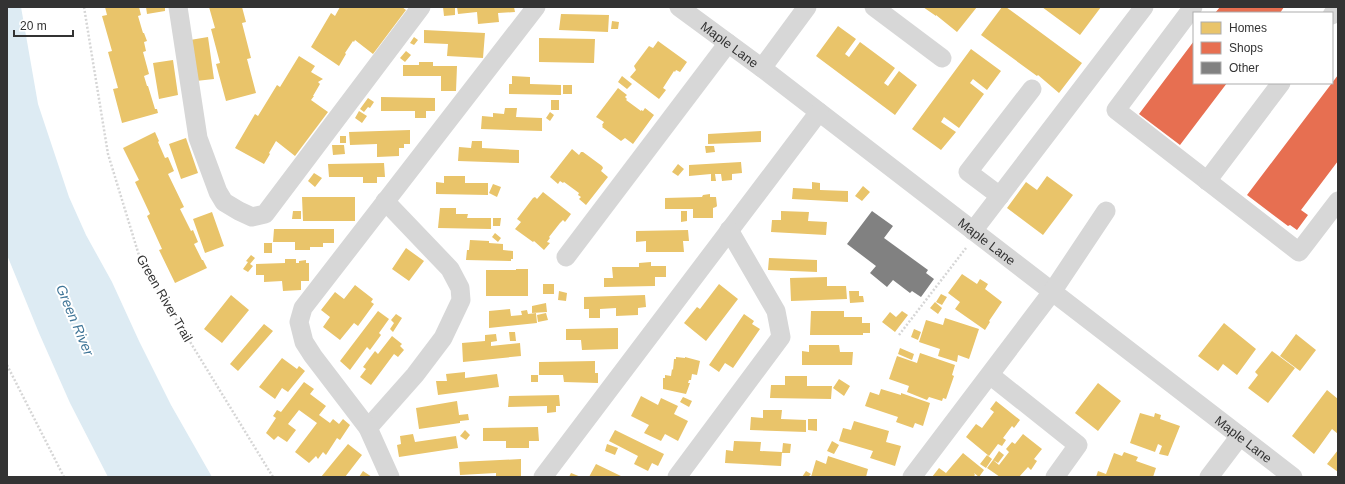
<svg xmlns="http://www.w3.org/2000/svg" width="1345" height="484" viewBox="0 0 1345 484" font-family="Arial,sans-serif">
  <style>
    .water { fill: #ddebf3 }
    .homes { fill: #e9c46a }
    .shops { fill: #e76f51 }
    .building { fill: #818181 }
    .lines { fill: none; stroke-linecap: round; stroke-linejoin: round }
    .path { stroke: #d6d6d6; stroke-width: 2.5; stroke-dasharray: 2 2; stroke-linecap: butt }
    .minor { stroke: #d7d7d7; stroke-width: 19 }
    .labels { text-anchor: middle; stroke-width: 4; stroke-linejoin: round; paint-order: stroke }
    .street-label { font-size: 13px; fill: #333; stroke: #fff }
    .water-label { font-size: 14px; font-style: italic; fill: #3f7597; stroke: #fff }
  </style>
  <rect width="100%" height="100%" fill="#fff"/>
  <path class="water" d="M 7,7 L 21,7 L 38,104 L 69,197 L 86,235 L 112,282 L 139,341 L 171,405 L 212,477 L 108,477 L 70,403 L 39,333 L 7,255 Z"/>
  <path class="homes" d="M 105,7 L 139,7 L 141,15 L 138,16 L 143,33 L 144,33 L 147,41 L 144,42 L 146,51 L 143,52 L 149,74 L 144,76 L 147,86 L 148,86 L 155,109 L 157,109 L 158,113 L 122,123 L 113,89 L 118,88 L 108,52 L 112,51 L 102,16 L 107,15 Z
    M 146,7 L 165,7 L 165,11 L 147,14 Z
    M 209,7 L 242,7 L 246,22 L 242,23 L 251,58 L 247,59 L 256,93 L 226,101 L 216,64 L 220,63 L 211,29 L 215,28 Z
    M 340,7 L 402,7 L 406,10 L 373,54 L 355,40 L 354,42 L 353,41 L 345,53 L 346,54 L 339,66 L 311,47 L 331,13 L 335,16 Z
    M 443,7 L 455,7 L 455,15 L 444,16 Z
    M 457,7 L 514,7 L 515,12 L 498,13 L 499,22 L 478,24 L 477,12 L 458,14 Z
    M 923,7 L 977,7 L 957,32 L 936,15 L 936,16 Z
    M 1002,7 L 1006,7 L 1082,63 L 1059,93 L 1038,75 L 1037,76 L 981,35 Z
    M 1042,7 L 1101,7 L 1080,35 Z
    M 561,14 L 609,15 L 608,32 L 559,30 Z
    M 612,21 L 619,22 L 618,29 L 611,29 Z
    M 838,26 L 856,39 L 845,54 L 849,57 L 860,42 L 895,68 L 884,83 L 888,86 L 899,71 L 917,85 L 895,115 L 816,56 Z
    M 424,30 L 485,33 L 483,58 L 447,56 L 448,44 L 424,43 Z
    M 208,37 L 214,79 L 196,81 L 190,40 Z
    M 414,37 L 418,40 L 414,45 L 410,43 Z
    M 539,38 L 595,39 L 594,63 L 539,62 Z
    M 658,41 L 687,62 L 680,72 L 676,70 L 675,72 L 674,71 L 663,88 L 666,90 L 659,99 L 630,77 L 636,70 L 634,66 L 649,46 L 653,48 Z
    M 971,49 L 1001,71 L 987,90 L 973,79 L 970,83 L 984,94 L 959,128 L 944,117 L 941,122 L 956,132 L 941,150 L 912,129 Z
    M 406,51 L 411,55 L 405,62 L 400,58 Z
    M 299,56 L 315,66 L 311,72 L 323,79 L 318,82 L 320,84 L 313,96 L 314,96 L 311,100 L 328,112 L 295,156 L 276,141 L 269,153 L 270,154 L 264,164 L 235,148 L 255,114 L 258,116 L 277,85 L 280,87 Z
    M 173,60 L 178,95 L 159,99 L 153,63 Z
    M 419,62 L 433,62 L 433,66 L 457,66 L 456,91 L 441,91 L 441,76 L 403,76 L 403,65 L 419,65 Z
    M 512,76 L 530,77 L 530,84 L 561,85 L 561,95 L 509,94 L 509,84 L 512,84 Z
    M 622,76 L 632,84 L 627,89 L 618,82 Z
    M 563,85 L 572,85 L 572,94 L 563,94 Z
    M 618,88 L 627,95 L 625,97 L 627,99 L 626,100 L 641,111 L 641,110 L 643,111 L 645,108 L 654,115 L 633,144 L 625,138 L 621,141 L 602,127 L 603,126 L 602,125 L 604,122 L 596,117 Z
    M 381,97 L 435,98 L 435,111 L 426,111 L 426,118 L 415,118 L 415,111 L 381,111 Z
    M 368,98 L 374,102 L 370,108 L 368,107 L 364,112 L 360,109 Z
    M 551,100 L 559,100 L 559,110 L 551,110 Z
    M 505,108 L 517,108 L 516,117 L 542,118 L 542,131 L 481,129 L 482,116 L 493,117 L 493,113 L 504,114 Z
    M 359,111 L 367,116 L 362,123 L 355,118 Z
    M 550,112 L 554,115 L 550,121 L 546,118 Z
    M 410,130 L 410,144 L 404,144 L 404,148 L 399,148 L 399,156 L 377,157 L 377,144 L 350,145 L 349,132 Z
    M 761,131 L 761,142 L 708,144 L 708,134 Z
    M 155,132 L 159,141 L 158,142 L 165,158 L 168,157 L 174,171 L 168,174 L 184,207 L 180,209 L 191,231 L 193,230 L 198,242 L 194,244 L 202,260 L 203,260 L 207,268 L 175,283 L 159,250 L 162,249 L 147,216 L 150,214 L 135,182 L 139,180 L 123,148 Z
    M 340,136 L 346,136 L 346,143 L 340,143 Z
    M 186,138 L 198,173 L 181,179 L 169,144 Z
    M 472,141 L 482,141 L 482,148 L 519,150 L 519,163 L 458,161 L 459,147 L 471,148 Z
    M 332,145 L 344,145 L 345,154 L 333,155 Z
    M 705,146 L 714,146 L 715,152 L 706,153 Z
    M 572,149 L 579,155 L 581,152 L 583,152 L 602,166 L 603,168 L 601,171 L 608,177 L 586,205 L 579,199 L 581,197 L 578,195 L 579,193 L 564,182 L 563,183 L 560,181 L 558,184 L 550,177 Z
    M 741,162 L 742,173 L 732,174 L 732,180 L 722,181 L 721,174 L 715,174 L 716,181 L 711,181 L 711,174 L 689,176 L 689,165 Z
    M 384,163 L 385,177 L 377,177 L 377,183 L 363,183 L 363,177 L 329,177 L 328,164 Z
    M 678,164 L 684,169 L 678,176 L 672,172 Z
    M 314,173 L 322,178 L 315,187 L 308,181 Z
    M 444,176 L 465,176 L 465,183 L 488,183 L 488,195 L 436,194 L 436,182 L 444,183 Z
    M 1047,176 L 1073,195 L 1043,235 L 1007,208 L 1026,182 L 1037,190 Z
    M 812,182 L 820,183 L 820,190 L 848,191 L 848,202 L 792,199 L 793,188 L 812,189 Z
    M 493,184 L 501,187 L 497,197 L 489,193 Z
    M 863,186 L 870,192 L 862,201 L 855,196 Z
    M 543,192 L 571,214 L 565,222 L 563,220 L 560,223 L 549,237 L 550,238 L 547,242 L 550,243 L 544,250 L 534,241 L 533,242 L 515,229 L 521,222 L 517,219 L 533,198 L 535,197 L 537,199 Z
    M 710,194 L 710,197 L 716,197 L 717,206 L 716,207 L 713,208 L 713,218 L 693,218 L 693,209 L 665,209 L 665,198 L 702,197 L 703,195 Z
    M 302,197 L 355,197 L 355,221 L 303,221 Z
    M 440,208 L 456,208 L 456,214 L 468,214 L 467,218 L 491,218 L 491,229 L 438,228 Z
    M 293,211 L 301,211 L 301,219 L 292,219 Z
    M 681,211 L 687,211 L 687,221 L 681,222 Z
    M 781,211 L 809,212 L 808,221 L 827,222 L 826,235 L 771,232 L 772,220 L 781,220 Z
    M 212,212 L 224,246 L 205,253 L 193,219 Z
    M 493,218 L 501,218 L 500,226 L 493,226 Z
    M 274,229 L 334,229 L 334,243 L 323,243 L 323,247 L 310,247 L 310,250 L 295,250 L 295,242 L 273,242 Z
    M 688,230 L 689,241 L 683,241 L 684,252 L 646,252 L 646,241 L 636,242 L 636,231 Z
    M 495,233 L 501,238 L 498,242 L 492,237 Z
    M 470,240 L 489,241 L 489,243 L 503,244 L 503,250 L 513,251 L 513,259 L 511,259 L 511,261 L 466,260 L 467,250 L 469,250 Z
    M 264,243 L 272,243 L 272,253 L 264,253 Z
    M 406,248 L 424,261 L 409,281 L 392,269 Z
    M 251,255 L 255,258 L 250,264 L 253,266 L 248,272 L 243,269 L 248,262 L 246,261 Z
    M 769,258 L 817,260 L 817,272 L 768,270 Z
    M 285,259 L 296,259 L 296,263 L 299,263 L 299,261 L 306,260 L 306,263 L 309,263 L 309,281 L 301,281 L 301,290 L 283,291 L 282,281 L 264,282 L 264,275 L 256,275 L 256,264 L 285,263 Z
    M 651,262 L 651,266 L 666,266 L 666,277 L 655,277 L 655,286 L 604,287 L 604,278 L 613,278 L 612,267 L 639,267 L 639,263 Z
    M 516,269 L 528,269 L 528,296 L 486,296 L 486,270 L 516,270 Z
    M 962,274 L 977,284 L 980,279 L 988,284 L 985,289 L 1002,302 L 989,321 L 990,322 L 985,330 L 955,309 L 960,302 L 948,293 Z
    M 827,277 L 827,286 L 846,286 L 847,299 L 791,301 L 790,278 Z
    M 543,284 L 554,284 L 554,294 L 543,294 Z
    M 719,284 L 738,299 L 706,341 L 684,323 L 697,307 L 700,309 Z
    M 355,285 L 373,299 L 371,302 L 374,304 L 358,326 L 354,323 L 340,340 L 323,327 L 330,317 L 321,310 L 335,292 L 344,299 Z
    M 559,291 L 567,293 L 566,301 L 558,300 Z
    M 849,291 L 859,291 L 859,296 L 863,296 L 864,302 L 850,303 Z
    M 941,294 L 947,297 L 942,305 L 936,302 Z
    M 231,295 L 249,310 L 222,343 L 204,329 Z
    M 645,295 L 646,307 L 638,308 L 638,315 L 616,316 L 616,308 L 600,309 L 600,318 L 589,318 L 589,309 L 584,309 L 584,297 Z
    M 935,302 L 942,308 L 938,314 L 930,308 Z
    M 546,303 L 547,312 L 532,313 L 532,306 Z
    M 510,309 L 511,316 L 522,315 L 521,311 L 527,310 L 528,314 L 536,313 L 537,323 L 489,328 L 489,311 Z
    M 378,311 L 389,319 L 379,333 L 381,335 L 370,350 L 367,347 L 350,370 L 340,361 Z
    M 811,311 L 844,311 L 844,317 L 862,317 L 862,323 L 870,323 L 870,333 L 863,333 L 863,335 L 810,335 Z
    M 902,311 L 908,315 L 895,332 L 882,322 L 890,312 L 896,317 Z
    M 546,313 L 548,320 L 538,322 L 537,315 Z
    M 396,314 L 402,318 L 393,332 L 390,329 L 394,323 L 391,320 Z
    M 744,314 L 754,321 L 752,324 L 760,329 L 733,368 L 725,363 L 719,372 L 709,365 Z
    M 945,318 L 979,329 L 969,359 L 958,355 L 957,362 L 938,356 L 940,349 L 919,342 L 926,320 L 943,325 Z
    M 1224,323 L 1256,349 L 1237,375 L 1223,364 L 1218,371 L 1198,356 Z
    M 264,324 L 273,331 L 238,371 L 230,364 Z
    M 618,328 L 618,349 L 582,350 L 581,340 L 566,340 L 566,329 Z
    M 914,329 L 921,332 L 918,340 L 911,337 Z
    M 509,332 L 515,332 L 516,341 L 510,341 Z
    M 496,334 L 497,341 L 491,342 L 491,346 L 520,343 L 521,356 L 463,362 L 462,343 L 485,341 L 485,335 Z
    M 1296,334 L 1316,350 L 1300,371 L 1280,356 Z
    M 392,336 L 402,344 L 400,346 L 404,350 L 398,357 L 394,354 L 371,385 L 360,377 L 366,369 L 363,367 L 375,351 L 378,354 Z
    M 809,345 L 839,345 L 840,352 L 853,352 L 852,365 L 802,365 L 802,351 L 809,352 Z
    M 900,348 L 914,354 L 912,360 L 898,354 Z
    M 1272,351 L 1295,368 L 1268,403 L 1248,388 L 1258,375 L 1255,372 Z
    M 920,353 L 955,365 L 952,375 L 954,376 L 946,399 L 943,398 L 942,401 L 929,397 L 927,400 L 907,392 L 909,386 L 889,379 L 897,356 L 917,363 Z
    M 676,357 L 685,358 L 685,357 L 700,361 L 697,375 L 692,374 L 691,380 L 689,380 L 688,383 L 690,383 L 686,394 L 663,389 L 663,378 L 665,378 L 665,375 L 671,376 L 672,369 L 673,370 L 674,359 L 676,359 Z
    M 282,358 L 297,369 L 299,366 L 305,371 L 288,392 L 282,388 L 275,399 L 259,387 Z
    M 595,361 L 595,373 L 598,373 L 598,383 L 564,382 L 563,375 L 539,375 L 539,362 Z
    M 465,372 L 465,378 L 497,374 L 499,387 L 438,395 L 436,381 L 447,381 L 446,374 Z
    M 531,375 L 538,375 L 538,382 L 531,382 Z
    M 785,376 L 807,376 L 807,386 L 832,386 L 831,399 L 770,398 L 771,385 L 785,385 Z
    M 839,379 L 850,386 L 844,396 L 833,388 Z
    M 304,382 L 314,389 L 310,394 L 326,406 L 319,415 L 330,423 L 333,419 L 339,424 L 343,419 L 350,425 L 340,440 L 337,438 L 326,455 L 323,452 L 318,459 L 316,456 L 309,463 L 295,452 L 317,423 L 299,410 L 288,424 L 296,430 L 287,442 L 278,436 L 274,440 L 266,433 L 276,418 L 273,416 L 277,410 L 281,412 Z
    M 1098,383 L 1121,401 L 1098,431 L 1075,413 Z
    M 881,389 L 901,395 L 901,393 L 930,403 L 923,426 L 915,423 L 913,428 L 896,422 L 898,417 L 865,406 L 870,392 L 879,395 Z
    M 1327,390 L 1338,399 L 1338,434 L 1332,429 L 1314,454 L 1292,436 Z
    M 559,395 L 560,406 L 556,406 L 556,412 L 547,413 L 547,406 L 508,407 L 509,396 Z
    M 641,396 L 658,405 L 661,398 L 678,406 L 674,414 L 688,421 L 678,441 L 665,434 L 661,441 L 644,433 L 649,425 L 631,416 Z
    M 683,397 L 692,401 L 689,407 L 680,402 Z
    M 457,401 L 459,415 L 468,414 L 469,420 L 460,421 L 460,423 L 419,429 L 416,408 Z
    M 996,401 L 1020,420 L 1014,428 L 1012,426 L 1003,438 L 1006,440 L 1002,446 L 998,444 L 989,456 L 966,437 L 976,424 L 982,428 L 994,412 L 990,409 Z
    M 763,410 L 782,410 L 781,419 L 806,420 L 806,432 L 750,430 L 751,417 L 763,418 Z
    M 1140,413 L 1154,417 L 1155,413 L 1161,415 L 1160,419 L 1180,426 L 1168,456 L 1159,454 L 1162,446 L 1158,444 L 1155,452 L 1130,443 Z
    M 808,419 L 817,419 L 817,431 L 808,430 Z
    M 854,421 L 889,431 L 886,442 L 901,446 L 895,466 L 870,458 L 873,451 L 839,441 L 843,428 L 851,430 Z
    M 538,427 L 539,441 L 529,441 L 529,448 L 506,448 L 506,441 L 483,441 L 483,428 Z
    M 465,430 L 470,435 L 466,440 L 460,436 Z
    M 615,430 L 664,454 L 658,466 L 652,463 L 648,471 L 634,464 L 638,456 L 609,441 Z
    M 413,434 L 415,442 L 456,436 L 458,448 L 399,457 L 397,445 L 401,444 L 400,436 Z
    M 1023,434 L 1042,449 L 1034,459 L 1037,461 L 1031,470 L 1028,467 L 1019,477 L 1000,477 L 987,468 L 993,460 L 999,465 L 1009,452 L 1006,449 L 1012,442 L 1015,444 Z
    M 734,441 L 761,442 L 760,451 L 782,452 L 781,466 L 725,463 L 726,450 L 733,451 Z
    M 832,441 L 839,445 L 834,454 L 827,451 Z
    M 783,443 L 791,444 L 790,453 L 782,453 Z
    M 348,444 L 362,455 L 345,477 L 339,476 L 338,477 L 321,477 Z
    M 607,444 L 618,448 L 615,455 L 605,451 Z
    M 1338,450 L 1338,472 L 1327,464 Z
    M 999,451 L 1004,455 L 998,463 L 993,460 Z
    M 1124,452 L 1138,457 L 1136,461 L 1156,468 L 1153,477 L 1096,477 L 1098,471 L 1106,474 L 1114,453 L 1122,456 Z
    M 963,453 L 984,470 L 979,477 L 974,473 L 975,475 L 973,477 L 932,477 L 939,468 L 946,473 Z
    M 987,455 L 992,459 L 986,468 L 980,464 Z
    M 828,456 L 868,469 L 866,477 L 811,477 L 816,460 L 826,464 Z
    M 521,459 L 521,477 L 496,477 L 496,473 L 460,475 L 459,462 Z
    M 596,464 L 623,477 L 589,477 Z
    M 363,471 L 372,477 L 359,477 Z
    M 806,471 L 811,474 L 808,477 L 802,477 Z
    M 571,473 L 581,477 L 569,477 Z"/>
  <path class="shops" d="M 1220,7 L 1284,7 L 1280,13 L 1215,13 Z
    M 1194,41 L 1194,83 L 1227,83 L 1180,145 L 1139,114 Z
    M 1338,75 L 1338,161 L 1301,210 L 1308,215 L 1297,230 L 1290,225 L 1288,226 L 1247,195 Z"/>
  <path class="building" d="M 872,211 L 893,226 L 884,238 L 928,270 L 926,273 L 934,279 L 921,297 L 912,291 L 910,293 L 893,280 L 887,287 L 870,273 L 876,266 L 847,244 Z"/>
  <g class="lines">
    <path class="path" d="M 84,7 L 108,154 L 141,262 L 273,477
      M 899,335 L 966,248
      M 7,365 L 64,477"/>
    <g class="minor">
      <path d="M 178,7 L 198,138 L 218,192 L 224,202 L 239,211 L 252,217 L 265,214 L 421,7"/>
      <path id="s1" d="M 679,7 L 762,68 L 1293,477"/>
      <path d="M 874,7 L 942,58"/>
      <path d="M 1193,7 L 1116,110 L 1299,252 L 1338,201"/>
      <path d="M 1332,15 L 1338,7"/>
      <path d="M 762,68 L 807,7"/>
      <path d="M 1207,181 L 1281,83"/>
      <path d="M 1000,196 L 968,172 L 1032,89"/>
      <path d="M 973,231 L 1144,7"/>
      <path d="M 566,257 L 728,43"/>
      <path d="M 990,375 L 1078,445 L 1055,477"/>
      <path d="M 368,428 L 415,375 L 443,338 L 461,300 L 460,288 L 450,269 L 385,201"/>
      <path d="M 390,477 L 368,428 L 313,356 L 304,342 L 299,322 L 303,308 L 536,7"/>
      <path d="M 543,477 L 819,112"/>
      <path d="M 677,477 L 781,337 L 776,311 L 729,230"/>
      <path d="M 912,477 L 1052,292 L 1106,211"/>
      <path d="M 1209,477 L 1240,436"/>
    </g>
  </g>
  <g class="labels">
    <g class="street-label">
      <text dy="5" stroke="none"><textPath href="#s1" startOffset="63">Maple Lane</textPath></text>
      <text dy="5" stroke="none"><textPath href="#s1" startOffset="387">Maple Lane</textPath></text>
      <text transform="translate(165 298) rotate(60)" y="5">Green River Trail</text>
      <text dy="5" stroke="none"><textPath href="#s1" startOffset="711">Maple Lane</textPath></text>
    </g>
    <g class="water-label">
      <text transform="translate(75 320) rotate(67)" y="5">Green River</text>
    </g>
  </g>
  <rect width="1345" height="484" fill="none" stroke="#333333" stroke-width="16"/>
  <rect x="1193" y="12" width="140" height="72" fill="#ffffff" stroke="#adadad"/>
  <rect x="1201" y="22" width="20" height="12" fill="#e9c46a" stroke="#adadad"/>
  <text x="1229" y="32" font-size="12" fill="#333333">Homes</text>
  <rect x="1201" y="42" width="20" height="12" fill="#e76f51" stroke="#adadad"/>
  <text x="1229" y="52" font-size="12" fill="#333333">Shops</text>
  <rect x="1201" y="62" width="20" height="12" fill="#818181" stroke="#adadad"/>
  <text x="1229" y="72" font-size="12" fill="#333333">Other</text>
  <path d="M14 30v6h59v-6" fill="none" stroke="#333333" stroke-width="2"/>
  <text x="20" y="30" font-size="12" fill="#333333" stroke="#ffffff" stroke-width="3" paint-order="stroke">20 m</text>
</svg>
